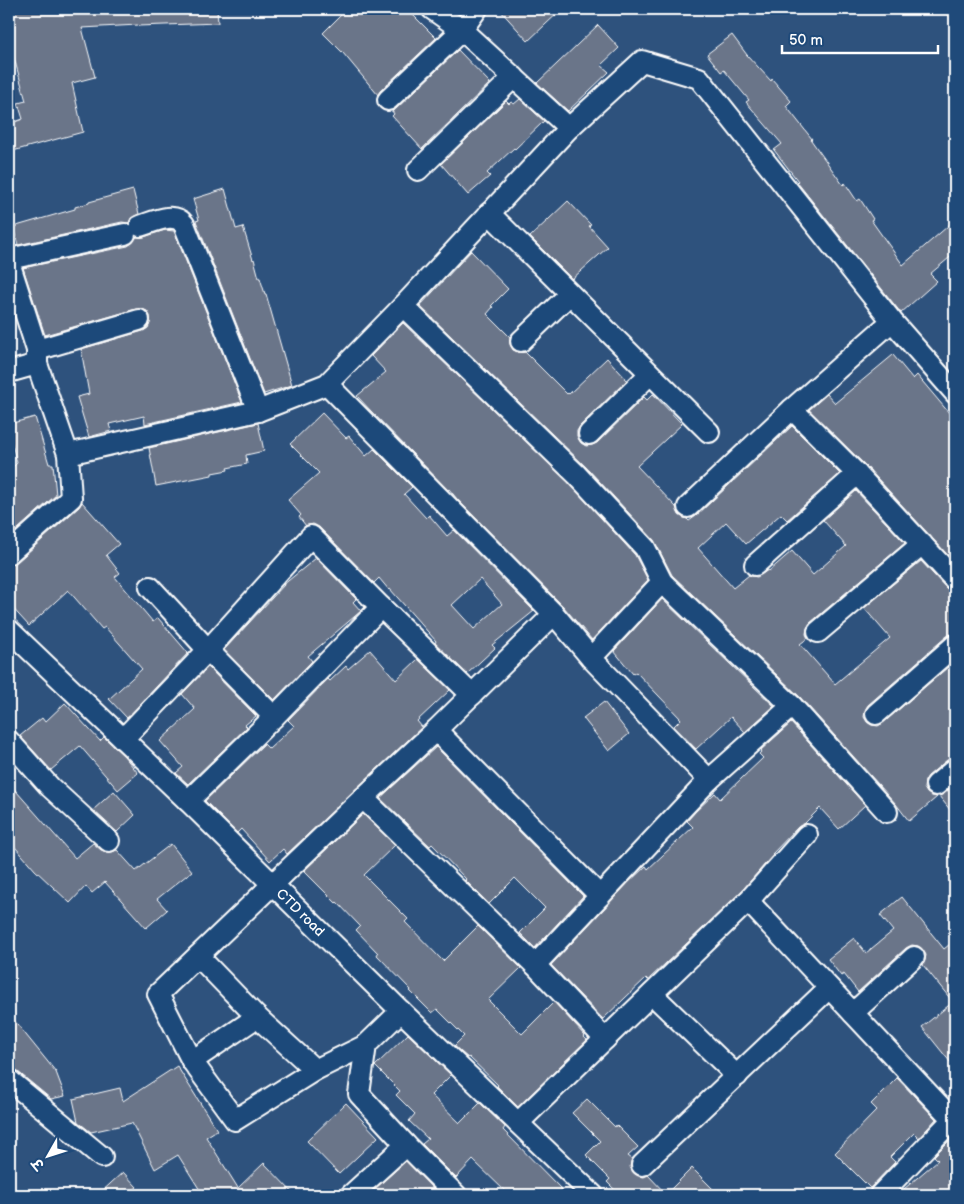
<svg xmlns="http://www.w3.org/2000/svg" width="964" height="1204" viewBox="0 0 964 1204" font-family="'Balsamiq Sans','Playpen Sans Deva',sans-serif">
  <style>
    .building { fill: #6a7489; stroke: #fff; fill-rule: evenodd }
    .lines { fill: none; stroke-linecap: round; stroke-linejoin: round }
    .minor-casing { stroke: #fff; stroke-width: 24 }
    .minor { stroke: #1f4a7a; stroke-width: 20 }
    .labels { text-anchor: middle; stroke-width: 4.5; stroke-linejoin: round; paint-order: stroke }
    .street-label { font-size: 14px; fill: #fff; stroke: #1f4a7a }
  </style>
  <rect width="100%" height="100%" fill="#2e527d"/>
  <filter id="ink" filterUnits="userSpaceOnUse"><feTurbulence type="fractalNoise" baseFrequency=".02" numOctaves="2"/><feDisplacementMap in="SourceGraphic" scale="10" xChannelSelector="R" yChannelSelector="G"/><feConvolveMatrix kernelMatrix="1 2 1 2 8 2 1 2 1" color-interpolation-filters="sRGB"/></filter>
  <g filter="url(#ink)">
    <path class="building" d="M 9,9 L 217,9 L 218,23 L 138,26 L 138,25 L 82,28 L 95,77 L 72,83 L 83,132 L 9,152 L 9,124 L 23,119 L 18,103 L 26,101 L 9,40 Z
      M 347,9 L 407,9 L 436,38 L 380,91 L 378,95 L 343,53 L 323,33 Z
      M 499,9 L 562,9 L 528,41 Z
      M 598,25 L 619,48 L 601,65 L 609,72 L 568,111 L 537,83 Z
      M 732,35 L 747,55 L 771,81 L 772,79 L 791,101 L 786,106 L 812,139 L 811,140 L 843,185 L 845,183 L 857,201 L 860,199 L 873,219 L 871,220 L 903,265 L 955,220 L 955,253 L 930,274 L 937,281 L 901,313 L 797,182 L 798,181 L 774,150 L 782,144 L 746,102 L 749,100 L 724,70 L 721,72 L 707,54 Z
      M 458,50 L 490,83 L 422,149 L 392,116 L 394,114 L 392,111 L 396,109 Z
      M 520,99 L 544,121 L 515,149 L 514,148 L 487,173 L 490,176 L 468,195 L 441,164 L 506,101 L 509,104 L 511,102 L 514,104 Z
      M 225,189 L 236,229 L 243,227 L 253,260 L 254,259 L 259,278 L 260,278 L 265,294 L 266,294 L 292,385 L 264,394 L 196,221 L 199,220 L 193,199 Z
      M 133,190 L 139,214 L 131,218 L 129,223 L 122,222 L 18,245 L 13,227 L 75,209 L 75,207 L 89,203 L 89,202 Z
      M 568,201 L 591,225 L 589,226 L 608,247 L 572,279 L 530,237 Z
      M 165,230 L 174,231 L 242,402 L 145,424 L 144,416 L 109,424 L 111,431 L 89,437 L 77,397 L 89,394 L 81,349 L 143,331 L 148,328 L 150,323 L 150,316 L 147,311 L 142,309 L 136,309 L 45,335 L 23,268 L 128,246 L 133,242 L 136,237 L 144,237 Z
      M 471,251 L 508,289 L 491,306 L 493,307 L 487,314 L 510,337 L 510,344 L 513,350 L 518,352 L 525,352 L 567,394 L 568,393 L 569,394 L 607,358 L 627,380 L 580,426 L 577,431 L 577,436 L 581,443 L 586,446 L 592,445 L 597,443 L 644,397 L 647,400 L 653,394 L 682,424 L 637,466 L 676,507 L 679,515 L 684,518 L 687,519 L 689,521 L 696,516 L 792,426 L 840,474 L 787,520 L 781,514 L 746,544 L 726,522 L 698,548 L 733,588 L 749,575 L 752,576 L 757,577 L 762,574 L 768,570 L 769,571 L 792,551 L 813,575 L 846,546 L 823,520 L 856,491 L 905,543 L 810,623 L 807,628 L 806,634 L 808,638 L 800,644 L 835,684 L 890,638 L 864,608 L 921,561 L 946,588 L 951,591 L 955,592 L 955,633 L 952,634 L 947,636 L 868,705 L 865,711 L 864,717 L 867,722 L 872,725 L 878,726 L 883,723 L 955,661 L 955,757 L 947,760 L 928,776 L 925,781 L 924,788 L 927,793 L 932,796 L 937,797 L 909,821 L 896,804 L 800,697 L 672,575 L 654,540 L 586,467 L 420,306 Z
      M 403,323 L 569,483 L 635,555 L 648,580 L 592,640 L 563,606 L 457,499 L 449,489 L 448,490 L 371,411 L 357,396 L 386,372 L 371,356 Z
      M 893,355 L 913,379 L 917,375 L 955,420 L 955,563 L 866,466 L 809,410 L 827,394 L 835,403 Z
      M 322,413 L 346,438 L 349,436 L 366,456 L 374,449 L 412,487 L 404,494 L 426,518 L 429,515 L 447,536 L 454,530 L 534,611 L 492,645 L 495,648 L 467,674 L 435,643 L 436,641 L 390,589 L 389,590 L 379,578 L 374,583 L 319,527 L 313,524 L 306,526 L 299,517 L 301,515 L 288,500 L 319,473 L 290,444 ZM 480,579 L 502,604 L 474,629 L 452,605 Z
      M 35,417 L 49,464 L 53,464 L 56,495 L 9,537 L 9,471 L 17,463 L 9,433 L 9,424 Z
      M 258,423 L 264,451 L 246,455 L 247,464 L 227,468 L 228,470 L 212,473 L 212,475 L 156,486 L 149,448 Z
      M 82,502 L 119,544 L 106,555 L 120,573 L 115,577 L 153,622 L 158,618 L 188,653 L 127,718 L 109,699 L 142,669 L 105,627 L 102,629 L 68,590 L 29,626 L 9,604 L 9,567 L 17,562 L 79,507 Z
      M 316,558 L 356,599 L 353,602 L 361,611 L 308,656 L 312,661 L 274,700 L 224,650 L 284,585 L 283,585 Z
      M 662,599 L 774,706 L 745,732 L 731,717 L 696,749 L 674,726 L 681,719 L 636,672 L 633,674 L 614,651 Z
      M 370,650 L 396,680 L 418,659 L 450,690 L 417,721 L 422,727 L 287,854 L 283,849 L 270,861 L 241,829 L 237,833 L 205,801 L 264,744 L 269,749 L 294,726 L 288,720 L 328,679 L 330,681 L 346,666 L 348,669 Z
      M 208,667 L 256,716 L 245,725 L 247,727 L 188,784 L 176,773 L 183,767 L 160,741 L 195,709 L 182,694 Z
      M 604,702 L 629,734 L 609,751 L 583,718 Z
      M 65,703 L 100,741 L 104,737 L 124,756 L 138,773 L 118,790 L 80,746 L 51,770 L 20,736 L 42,718 L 45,722 Z
      M 791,723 L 865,805 L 839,829 L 820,808 L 804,824 L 798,827 L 772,854 L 773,855 L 739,894 L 648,980 L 646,978 L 603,1019 L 551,965 L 628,883 L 646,866 L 648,869 L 693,827 L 687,821 L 695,812 L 715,793 L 720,799 L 763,758 L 759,754 L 762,751 L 761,750 Z
      M 436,747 L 583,896 L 535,948 L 520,933 L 545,908 L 515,878 L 489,904 L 465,880 L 466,879 L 432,844 L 430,846 L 380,798 Z
      M 9,783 L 75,858 L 93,843 L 101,850 L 106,852 L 112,852 L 117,850 L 136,871 L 171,844 L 192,871 L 157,899 L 167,910 L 146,928 L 105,882 L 92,893 L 86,886 L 70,903 L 35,870 L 9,840 Z
      M 955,784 L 955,816 L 939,796 L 944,794 Z
      M 114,791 L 135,815 L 117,832 L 93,810 Z
      M 363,814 L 395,845 L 364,875 L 408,919 L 405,922 L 443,961 L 478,926 L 521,968 L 488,1000 L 522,1034 L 554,1002 L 585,1036 L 584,1037 L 587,1040 L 518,1107 L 497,1086 L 498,1085 L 469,1057 L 468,1058 L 454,1046 L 464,1036 L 437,1009 L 432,1013 L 410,991 L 411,990 L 377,955 L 378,953 L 356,930 L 360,926 L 337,902 L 336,903 L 304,871 Z
      M 902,897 L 944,949 L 955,940 L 955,1068 L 922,1027 L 953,1002 L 923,965 L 925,960 L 926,955 L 922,949 L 918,946 L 912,945 L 906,948 L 858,992 L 844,974 L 841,976 L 828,959 L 854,938 L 866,953 L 893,931 L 880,915 Z
      M 9,1014 L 56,1072 L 65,1096 L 51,1099 L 17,1071 L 9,1068 Z
      M 408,1034 L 451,1075 L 431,1095 L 460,1123 L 480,1103 L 505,1127 L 503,1130 L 567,1195 L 509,1195 L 473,1160 L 456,1178 L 422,1144 L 428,1139 L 409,1121 L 415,1114 L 396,1095 L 400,1091 L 375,1066 Z
      M 177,1066 L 217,1130 L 206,1137 L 238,1188 L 264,1163 L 295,1195 L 203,1195 L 178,1155 L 155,1169 L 132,1123 L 91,1132 L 78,1122 L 73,1099 L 120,1088 L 123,1101 Z
      M 897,1078 L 936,1119 L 919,1138 L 914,1133 L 890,1157 L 895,1162 L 870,1188 L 835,1153 L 877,1110 L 871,1104 Z
      M 587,1099 L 615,1127 L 616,1125 L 638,1147 L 628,1156 L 632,1159 L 631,1162 L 630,1167 L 634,1173 L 639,1176 L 644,1177 L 648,1175 L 666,1194 L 692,1168 L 719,1195 L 620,1195 L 607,1182 L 610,1179 L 586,1155 L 600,1141 L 572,1113 Z
      M 346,1103 L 378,1137 L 339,1174 L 307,1141 Z
      M 953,1137 L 955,1140 L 955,1195 L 897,1195 L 938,1160 L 934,1156 Z
      M 406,1161 L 439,1195 L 368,1195 Z
      M 123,1172 L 137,1187 L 128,1195 L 98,1195 Z"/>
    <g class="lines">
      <defs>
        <g id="minor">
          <path d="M 432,9 L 462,30 L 569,128"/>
          <path d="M 388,100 L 462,30 L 477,9"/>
          <path d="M 418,170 L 514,77"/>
          <path d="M 489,213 L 709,432"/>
          <path d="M 140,226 C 153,222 174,211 184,224 L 258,411"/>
          <path d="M 9,259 L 125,234"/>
          <path d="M 9,262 L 37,350 L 37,364 L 68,454 L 71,498 L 9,553"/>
          <path d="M 403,306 L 577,475 L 645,548 L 662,582 L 792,706 L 887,812"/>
          <path d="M 521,341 L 570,294"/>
          <path d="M 37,350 L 139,320"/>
          <path d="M 9,372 L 37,364"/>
          <path d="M 327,384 L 554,614 L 591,658 L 709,780"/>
          <path d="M 792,409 L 857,474 L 955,580"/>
          <path d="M 589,434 L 650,374"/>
          <path d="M 68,454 L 258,411 L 327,384 L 403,306 L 569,128 L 642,61 L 699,78 L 892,321 L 955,393"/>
          <path d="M 688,507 L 792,409 L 892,321"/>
          <path d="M 755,565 L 857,474"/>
          <path d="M 150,587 L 208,650 L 274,717"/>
          <path id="s1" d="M 9,630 L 188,801 L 401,1011 L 593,1195"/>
          <path d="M 818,632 L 922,544"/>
          <path d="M 591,658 L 662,582"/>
          <path d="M 876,714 L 955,645"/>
          <path d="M 436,730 L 600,896"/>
          <path d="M 123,739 L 208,650 L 311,536 L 381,607 L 472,695"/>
          <path d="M 9,741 L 50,787 L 109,841"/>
          <path d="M 936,785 L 955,769"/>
          <path d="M 363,798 L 535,965 L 605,1039"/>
          <path d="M 188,801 L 274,717 L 381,607"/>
          <path d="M 748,901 L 955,1122"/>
          <path d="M 198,956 L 257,1017 L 315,1070"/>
          <path d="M 535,965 L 709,780 L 792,706"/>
          <path d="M 652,994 L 737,1076"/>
          <path d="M 401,1011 L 366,1045 L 315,1070 L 235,1120 L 192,1061 L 158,994 L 363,798 L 436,730 L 554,614"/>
          <path d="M 853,1013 L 914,957"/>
          <path d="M 366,1045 L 359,1094 L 406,1145 L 456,1195"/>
          <path d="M 192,1061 L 257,1017"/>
          <path d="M 9,1080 L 102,1157"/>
          <path d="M 518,1123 L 748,901 L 807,835"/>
          <path d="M 642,1165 L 829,988"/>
          <path d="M 351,1195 L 406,1145"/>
          <path d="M 880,1195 L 955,1117"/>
        </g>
      </defs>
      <use href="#minor" class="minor-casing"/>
      <use href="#minor" class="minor"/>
    </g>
  </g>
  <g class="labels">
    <g class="street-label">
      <text dy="5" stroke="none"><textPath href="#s1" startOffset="406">CTD road</textPath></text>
    </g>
  </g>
  <rect width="964" height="1204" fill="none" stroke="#1f4a7a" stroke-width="30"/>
  <rect x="15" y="15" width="934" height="1174" fill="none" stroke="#fff" stroke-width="2" filter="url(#ink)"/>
  <g transform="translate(48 1156) rotate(231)" stroke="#1f4a7a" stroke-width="4" paint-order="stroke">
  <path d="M0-4L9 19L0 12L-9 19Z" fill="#ffffff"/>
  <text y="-8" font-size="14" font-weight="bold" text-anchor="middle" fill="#ffffff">उ</text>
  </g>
  <path d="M782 45v8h156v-8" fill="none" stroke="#ffffff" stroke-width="2.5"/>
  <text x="789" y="45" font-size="15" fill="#ffffff" stroke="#1f4a7a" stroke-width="4" paint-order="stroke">50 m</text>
</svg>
